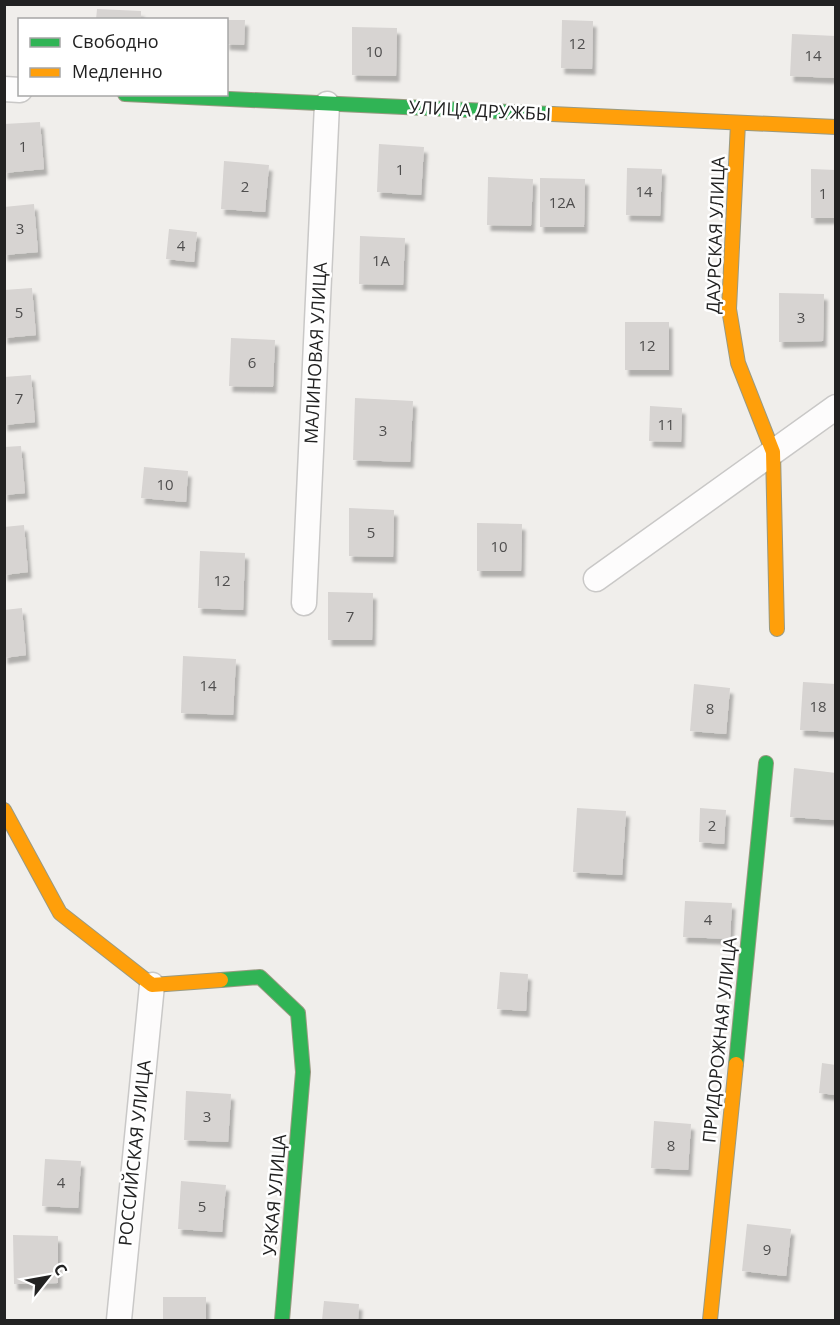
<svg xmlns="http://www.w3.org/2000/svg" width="840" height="1325" viewBox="0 0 840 1325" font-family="'Open Sans',sans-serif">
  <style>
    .building { fill: #d7d4d2; filter: url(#shadow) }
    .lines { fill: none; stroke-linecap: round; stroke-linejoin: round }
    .street-casing { stroke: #c9c8c7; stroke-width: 27 }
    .fast-casing { stroke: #999a82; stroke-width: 16 }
    .slow-casing { stroke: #999a82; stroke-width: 16 }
    .street { stroke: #fdfcfc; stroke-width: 24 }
    .fast { stroke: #30b455; stroke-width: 14 }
    .slow { stroke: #ff9f0a; stroke-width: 14 }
    .labels { text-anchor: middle; stroke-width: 5; stroke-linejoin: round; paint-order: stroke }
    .number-label { font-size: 15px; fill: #4f4e4e }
    .street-label { font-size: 18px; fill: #222; stroke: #fff }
  </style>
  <defs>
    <filter id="shadow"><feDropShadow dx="3.5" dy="6" stdDeviation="1.5" flood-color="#0004"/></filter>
  </defs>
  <rect width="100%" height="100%" fill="#f0eeeb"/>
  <path class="building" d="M 97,9 L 141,11 L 141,20 L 96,20 Z
    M 226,20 L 245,20 L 244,45 L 226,44 Z
    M 562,20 L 593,21 L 592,69 L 561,68 Z
    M 352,27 L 397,28 L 396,76 L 352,75 Z
    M 792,34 L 836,36 L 836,78 L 790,76 Z
    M 40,122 L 44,169 L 4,173 L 4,124 Z
    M 379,144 L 424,147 L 421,195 L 377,192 Z
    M 224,161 L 269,165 L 265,212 L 221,209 Z
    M 627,168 L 662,169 L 660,216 L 626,215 Z
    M 811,169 L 836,170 L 836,218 L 811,218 Z
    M 488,177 L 533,179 L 531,226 L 487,225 Z
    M 540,178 L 585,179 L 584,227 L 540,227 Z
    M 34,204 L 38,252 L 4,255 L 4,207 Z
    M 169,229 L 197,232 L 194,262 L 166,259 Z
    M 360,236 L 405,238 L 403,285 L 359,284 Z
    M 32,288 L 36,335 L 4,338 L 4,290 Z
    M 779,293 L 824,294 L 823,341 L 779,342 Z
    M 625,322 L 669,322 L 669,370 L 625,370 Z
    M 231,338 L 275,340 L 273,387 L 229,386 Z
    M 31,375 L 35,422 L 4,425 L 4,377 Z
    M 355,398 L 413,401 L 410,462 L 353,460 Z
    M 650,406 L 682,408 L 681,442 L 649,441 Z
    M 21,446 L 25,493 L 4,495 L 4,447 Z
    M 144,467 L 188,471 L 186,502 L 141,498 Z
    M 349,508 L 394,510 L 393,557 L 349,556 Z
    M 477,523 L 522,524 L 521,571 L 477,571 Z
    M 24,525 L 28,572 L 4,575 L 4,527 Z
    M 200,551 L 245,553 L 243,610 L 198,608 Z
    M 328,592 L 373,593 L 372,640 L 328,640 Z
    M 22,608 L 26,655 L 4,658 L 4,610 Z
    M 183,656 L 236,659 L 233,715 L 181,713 Z
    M 803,682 L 836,684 L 836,732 L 800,730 Z
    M 694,684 L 730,688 L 726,734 L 690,731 Z
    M 794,768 L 836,773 L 834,820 L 790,817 Z
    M 577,808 L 626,811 L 622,875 L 573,872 Z
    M 700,808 L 726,810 L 724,844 L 699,842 Z
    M 685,901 L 732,903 L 730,939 L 683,937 Z
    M 500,972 L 528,974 L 526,1011 L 497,1009 Z
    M 822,1063 L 836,1065 L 836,1095 L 819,1093 Z
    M 186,1091 L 231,1094 L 228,1142 L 184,1140 Z
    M 654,1121 L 691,1124 L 688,1170 L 651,1168 Z
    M 45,1159 L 81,1161 L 78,1208 L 42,1206 Z
    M 181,1181 L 226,1185 L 222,1232 L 178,1229 Z
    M 747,1224 L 791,1229 L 786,1276 L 742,1271 Z
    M 13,1235 L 58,1236 L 58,1283 L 14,1284 Z
    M 163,1297 L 206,1297 L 206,1320 L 163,1320 Z
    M 324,1301 L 359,1304 L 358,1320 L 322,1320 Z"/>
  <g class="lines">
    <defs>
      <path id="street" d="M 4,89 L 20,90
        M 596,579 L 836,407
        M 304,603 L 327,104
        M 119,1320 L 152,985"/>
      <path id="fast" d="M 125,94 L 552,114
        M 221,980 L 260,977 L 298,1013 L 303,1072 L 282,1320
        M 736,1064 L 766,763"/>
      <path id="slow" d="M 552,114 L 836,127
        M 738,123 L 729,309 L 738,363 L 773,452 L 777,629
        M 4,810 L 60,913 L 152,985 L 221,980
        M 710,1320 L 736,1064"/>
    </defs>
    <use href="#street" class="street-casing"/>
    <use href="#fast" class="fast-casing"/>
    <use href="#slow" class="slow-casing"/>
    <use href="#street" class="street"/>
    <use href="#fast" class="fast"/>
    <use href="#slow" class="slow"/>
  </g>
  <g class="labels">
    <g class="number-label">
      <text x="577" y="49">12</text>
      <text x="374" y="57">10</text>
      <text x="813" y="61">14</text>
      <text x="23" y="152">1</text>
      <text x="400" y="175">1</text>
      <text x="245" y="192">2</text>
      <text x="644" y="197">14</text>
      <text x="823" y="199">1</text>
      <text x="562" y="208">12А</text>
      <text x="20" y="234">3</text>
      <text x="181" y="251">4</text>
      <text x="381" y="266">1А</text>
      <text x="19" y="318">5</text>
      <text x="801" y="323">3</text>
      <text x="647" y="351">12</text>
      <text x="252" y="368">6</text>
      <text x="19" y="404">7</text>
      <text x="666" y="430">11</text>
      <text x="383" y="436">3</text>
      <text x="165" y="490">10</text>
      <text x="371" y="538">5</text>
      <text x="499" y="552">10</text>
      <text x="222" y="586">12</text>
      <text x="350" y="622">7</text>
      <text x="208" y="691">14</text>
      <text x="818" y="712">18</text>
      <text x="710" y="714">8</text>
      <text x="712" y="831">2</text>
      <text x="708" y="925">4</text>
      <text x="207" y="1122">3</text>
      <text x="671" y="1151">8</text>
      <text x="61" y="1188">4</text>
      <text x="202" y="1212">5</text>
      <text x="767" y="1255">9</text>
    </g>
    <g class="street-label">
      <text transform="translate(480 111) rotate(3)" y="6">УЛИЦА ДРУЖБЫ</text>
      <text transform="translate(716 235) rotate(-88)" y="6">ДАУРСКАЯ УЛИЦА</text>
      <text transform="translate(316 353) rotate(-87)" y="6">МАЛИНОВАЯ УЛИЦА</text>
      <text transform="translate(720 1040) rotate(-84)" y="6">ПРИДОРОЖНАЯ УЛИЦА</text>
      <text transform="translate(135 1153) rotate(-84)" y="6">РОССИЙСКАЯ УЛИЦА</text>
      <text transform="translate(275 1195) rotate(-85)" y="6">УЗКАЯ УЛИЦА</text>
    </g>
  </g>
  <rect width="840" height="1325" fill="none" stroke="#222222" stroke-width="12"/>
  <rect x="18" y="18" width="210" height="78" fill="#ffffff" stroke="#a7a7a7" stroke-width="1.5"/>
  <rect x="30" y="38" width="30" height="9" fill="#30b455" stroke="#a7a7a7" stroke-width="1.5"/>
  <text x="72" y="48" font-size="18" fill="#222222">Свободно</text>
  <rect x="30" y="68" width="30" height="9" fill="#ff9f0a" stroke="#a7a7a7" stroke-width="1.5"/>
  <text x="72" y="78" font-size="18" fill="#222222">Медленно</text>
  <g transform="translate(48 1277) rotate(59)" stroke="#ffffff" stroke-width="4.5" paint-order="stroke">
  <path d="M0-4.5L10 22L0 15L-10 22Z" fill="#222222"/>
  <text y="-9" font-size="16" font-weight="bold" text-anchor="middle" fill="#222222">С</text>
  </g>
</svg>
